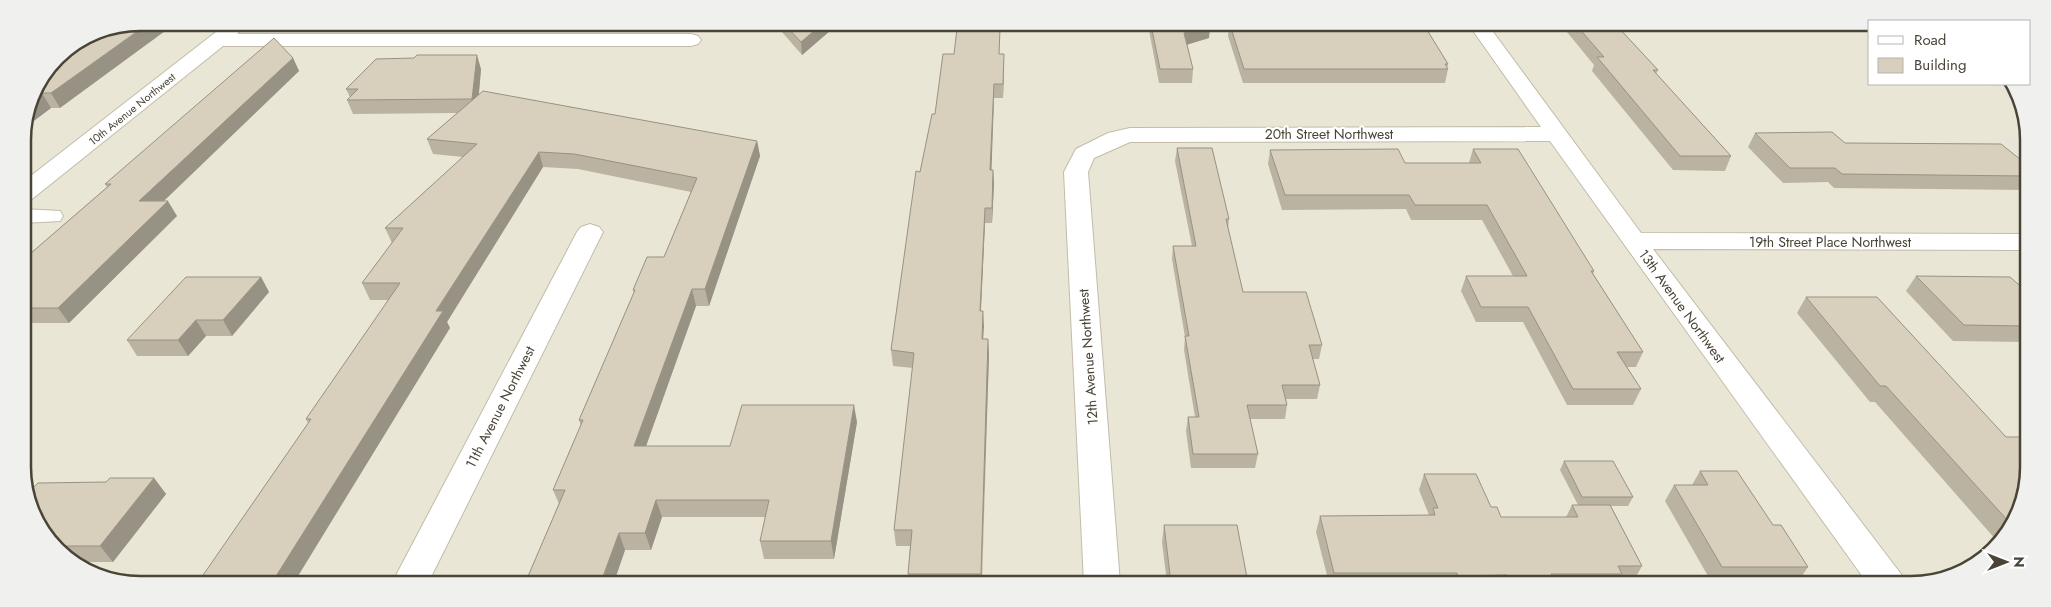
<svg xmlns="http://www.w3.org/2000/svg" width="2051" height="607" viewBox="0 0 2051 607" font-family="Jost,sans-serif">
  <style>
    .residential { fill: #eae6d5 }
    .industrial { fill: #e8e4dc }
    .lines { fill: none; stroke-linecap: round; stroke-linejoin: round }
    .street-casing { stroke: #c2bca9; stroke-width: 2 }
    .street { fill: #fff; fill-rule: evenodd }
    .wall { fill: #bab3a2 }
    .shaded-wall { fill: #979284 }
    .building { fill: #d8d0bc; stroke: #979284 }
    .labels { text-anchor: middle; stroke-width: 4; stroke-linejoin: round; paint-order: stroke }
    .far-street-label { font-size: 11px; fill: #494436; stroke: #fff }
    .street-label { font-size: 14px; fill: #494436; stroke: #fff }
    .rim { fill: none; stroke: #494436; stroke-width: 2.5 }
  </style>
  <rect width="100%" height="100%" fill="#f5f3e8"/>
  <path class="residential" d="M 140,23 L 1870,26 L 1870,84 L 1988,84 L 2021,107 L 2026,117 L 2026,137 L 2000,138 L 2026,158 L 2025,497 L 1988,555 L 1918,584 L 110,581 L 57,550 L 25,490 L 23,133 L 32,95 L 57,57 L 95,31 Z"/>
  <path class="industrial" d="M 1988,84 L 2010,84 L 2021,107 Z
    M 1999,137 L 2026,137 L 2026,158 Z"/>
  <g class="lines">
    <defs>
      <path id="street" d="M 232,23 L 239,25 L 242,29 L 237,34 L 691,34 L 698,36 L 701,40 L 698,44 L 691,46 L 223,46 L 32,199 L 23,201 L 23,182 L 225,25 Z
        M 1469,25 L 1488,25 L 1641,233 L 2026,234 L 2026,250 L 1653,249 L 1901,574 L 1906,584 L 1868,584 L 1550,141 L 1130,142 L 1094,158 L 1088,172 L 1120,583 L 1084,583 L 1064,172 L 1076,149 L 1108,133 L 1130,128 L 1541,127 Z
        M 23,209 L 60,211 L 63,216 L 60,221 L 23,223 Z
        M 590,224 L 599,227 L 603,232 L 429,581 L 393,581 L 577,232 L 581,227 Z"/>
    </defs>
    <use href="#street" class="street-casing"/>
    <use href="#street" class="street"/>
  </g>
  <path class="wall" d="M 775,24 L 838,24 L 802,55 Z
    M 1148,25 L 1210,25 L 1209,38 L 1187,44 L 1193,69 L 1192,83 L 1159,83 Z
    M 1229,25 L 1424,25 L 1448,64 L 1447,68 L 1448,69 L 1445,83 L 1243,83 L 1228,36 Z
    M 1562,26 L 1617,26 L 1658,70 L 1656,74 L 1731,156 L 1725,171 L 1673,170 L 1592,71 L 1594,65 Z
    M 1000,29 L 999,54 L 1004,67 L 1003,98 L 994,98 L 991,170 L 993,170 L 994,184 L 992,223 L 985,223 L 981,311 L 983,311 L 983,339 L 988,339 L 989,355 L 982,582 L 909,582 L 908,574 L 910,546 L 896,546 L 894,530 L 913,368 L 893,366 L 891,350 L 920,172 L 935,114 L 954,54 Z
    M 57,57 L 60,108 L 51,108 L 31,123 L 25,123 L 32,95 Z
    M 293,58 L 299,71 L 164,201 L 177,216 L 69,323 L 24,323 L 23,260 L 107,187 L 105,184 Z
    M 481,69 L 479,94 L 757,141 L 760,156 L 709,306 L 696,306 L 646,446 L 730,446 L 857,422 L 834,559 L 764,559 L 760,541 L 765,517 L 662,517 L 651,550 L 625,550 L 614,582 L 526,581 L 559,504 L 553,490 L 581,426 L 579,420 L 634,293 L 633,290 L 664,257 L 691,192 L 578,169 L 543,167 L 447,322 L 450,328 L 308,423 L 306,419 L 389,300 L 370,300 L 362,283 L 392,243 L 385,228 L 463,157 L 433,154 L 427,139 L 457,113 L 353,114 L 347,100 L 350,97 L 346,89 Z
    M 1755,133 L 2026,164 L 2026,190 L 1834,188 L 1828,182 L 1783,183 L 1748,147 Z
    M 1177,148 L 1229,219 L 1228,229 L 1243,292 L 1322,345 L 1319,359 L 1313,359 L 1320,385 L 1317,399 L 1286,399 L 1287,405 L 1285,419 L 1250,419 L 1258,454 L 1255,468 L 1191,468 L 1186,431 L 1188,417 L 1195,417 L 1184,350 L 1185,337 L 1172,259 L 1173,246 L 1192,246 L 1175,161 Z
    M 1473,149 L 1594,271 L 1593,274 L 1643,352 L 1636,367 L 1627,367 L 1641,389 L 1633,405 L 1567,405 L 1523,322 L 1476,322 L 1461,291 L 1466,276 L 1513,276 L 1482,220 L 1411,220 L 1406,209 L 1282,210 L 1268,164 L 1270,150 L 1405,163 L 1469,163 Z
    M 1916,276 L 2026,291 L 2025,342 L 1953,341 L 1906,291 Z
    M 261,277 L 269,292 L 232,336 L 206,336 L 188,356 L 137,356 L 127,340 Z
    M 1806,297 L 2006,437 L 2025,497 L 1997,541 L 1875,402 L 1870,402 L 1797,313 Z
    M 1564,461 L 1633,497 L 1628,506 L 1611,506 L 1642,566 L 1633,582 L 1618,582 L 1617,584 L 1329,583 L 1316,532 L 1320,516 L 1429,515 L 1419,490 L 1424,474 L 1491,507 L 1501,517 L 1566,517 L 1572,505 L 1578,505 L 1560,470 Z
    M 1700,471 L 1773,525 L 1808,567 L 1797,583 L 1712,583 L 1665,501 L 1674,485 L 1692,485 Z
    M 154,478 L 166,494 L 113,562 L 78,562 L 57,550 L 27,494 L 106,482 Z
    M 1164,525 L 1248,583 L 1167,583 L 1162,542 Z"/>
  <path class="shaded-wall" d="M 149,23 L 176,23 L 60,108 L 51,93 Z
    M 822,24 L 838,24 L 802,55 L 801,42 Z
    M 1210,25 L 1209,38 L 1183,46 L 1184,33 Z
    M 1004,54 L 1004,67 L 1003,98 L 1003,84 Z
    M 477,55 L 481,69 L 477,113 L 472,99 Z
    M 293,58 L 299,71 L 148,216 L 139,201 Z
    M 994,84 L 994,98 L 991,184 L 990,170 Z
    M 42,93 L 51,108 L 31,123 L 26,117 L 30,101 Z
    M 757,141 L 760,156 L 709,306 L 705,289 Z
    M 539,152 L 543,167 L 447,322 L 450,328 L 295,581 L 273,581 L 436,311 Z
    M 993,170 L 994,184 L 992,223 L 992,208 Z
    M 168,201 L 177,216 L 69,323 L 58,308 Z
    M 985,208 L 985,223 L 980,327 L 980,311 Z
    M 261,277 L 269,292 L 232,336 L 223,320 Z
    M 692,289 L 696,306 L 640,463 L 634,446 Z
    M 983,311 L 984,327 L 982,355 L 982,339 Z
    M 196,320 L 206,336 L 188,356 L 178,340 Z
    M 988,339 L 989,355 L 981,582 L 981,574 Z
    M 854,405 L 857,422 L 834,559 L 831,541 Z
    M 154,478 L 166,494 L 113,562 L 100,546 Z
    M 656,500 L 662,517 L 651,550 L 645,533 Z
    M 619,533 L 625,550 L 614,582 L 601,582 Z"/>
  <path class="building" d="M 140,22 L 149,23 L 51,93 L 42,93 L 30,101 L 32,95 L 57,57 L 95,31 Z
    M 784,24 L 822,24 L 801,42 Z
    M 1151,25 L 1210,25 L 1184,33 L 1193,69 L 1160,69 Z
    M 1230,25 L 1424,25 L 1448,64 L 1445,64 L 1448,69 L 1244,69 Z
    M 1577,26 L 1617,26 L 1658,70 L 1653,70 L 1731,156 L 1680,156 L 1597,57 L 1604,57 Z
    M 957,29 L 1000,29 L 999,54 L 1004,54 L 1003,84 L 994,84 L 990,170 L 993,170 L 992,208 L 985,208 L 980,311 L 983,311 L 982,339 L 988,339 L 981,574 L 908,574 L 912,530 L 894,530 L 914,353 L 891,350 L 916,171 L 920,172 L 932,114 L 935,114 L 943,54 L 954,54 Z
    M 274,38 L 293,58 L 139,201 L 168,201 L 58,308 L 24,308 L 23,260 L 111,184 L 105,184 Z
    M 417,55 L 477,55 L 472,99 L 347,100 L 358,89 L 346,89 L 376,59 L 414,58 Z
    M 483,91 L 757,141 L 705,289 L 692,289 L 634,446 L 730,446 L 742,405 L 854,405 L 831,541 L 760,541 L 769,500 L 656,500 L 645,533 L 619,533 L 601,582 L 526,581 L 565,490 L 553,490 L 583,420 L 579,420 L 635,290 L 633,290 L 647,257 L 664,257 L 697,178 L 574,154 L 539,152 L 436,311 L 443,311 L 273,581 L 199,581 L 311,419 L 306,419 L 400,283 L 362,283 L 403,228 L 385,228 L 477,144 L 427,139 Z
    M 1832,132 L 1845,143 L 2001,144 L 2026,164 L 2026,176 L 1842,174 L 1835,168 L 1790,168 L 1755,133 Z
    M 1177,148 L 1212,148 L 1229,219 L 1226,219 L 1243,292 L 1306,292 L 1322,345 L 1309,345 L 1320,385 L 1282,385 L 1287,405 L 1247,405 L 1258,454 L 1193,454 L 1188,417 L 1199,417 L 1185,336 L 1189,336 L 1173,246 L 1196,246 Z
    M 1398,149 L 1405,163 L 1481,163 L 1473,149 L 1518,149 L 1594,271 L 1591,271 L 1643,352 L 1617,352 L 1641,389 L 1573,389 L 1528,307 L 1481,307 L 1466,276 L 1527,276 L 1487,205 L 1415,205 L 1409,195 L 1285,195 L 1270,150 Z
    M 1916,276 L 2010,277 L 2026,291 L 2025,326 L 1964,325 Z
    M 186,277 L 261,277 L 223,320 L 196,320 L 178,340 L 127,340 Z
    M 1806,297 L 1877,297 L 2006,437 L 2025,437 L 2025,497 L 2009,522 L 1886,386 L 1880,386 Z
    M 1564,461 L 1613,461 L 1633,497 L 1582,497 Z
    M 1700,471 L 1737,471 L 1773,525 L 1781,525 L 1808,567 L 1722,567 L 1674,485 L 1708,485 Z
    M 1424,474 L 1476,474 L 1491,507 L 1497,507 L 1501,517 L 1578,517 L 1572,505 L 1610,505 L 1642,566 L 1618,566 L 1622,574 L 1551,574 L 1554,579 L 1510,579 L 1507,575 L 1458,576 L 1457,573 L 1334,573 L 1320,516 L 1435,515 L 1433,508 L 1438,508 Z
    M 110,478 L 154,478 L 100,546 L 55,546 L 27,494 L 38,483 L 106,482 Z
    M 1164,525 L 1237,525 L 1248,583 L 1171,583 Z"/>
  <g class="labels">
    <g class="far-street-label">
      <text transform="translate(132 109) rotate(-39)" y="4">10th Avenue Northwest</text>
    </g>
    <g class="street-label">
      <text x="1329" y="139">20th Street Northwest</text>
      <text x="1830" y="247">19th Street Place Northwest</text>
      <text transform="translate(1682 306) rotate(54)" y="5">13th Avenue Northwest</text>
      <text transform="translate(1088 357) rotate(-94)" y="5">12th Avenue Northwest</text>
      <text transform="translate(500 407) rotate(-63)" y="5">11th Avenue Northwest</text>
    </g>
  </g>
  <path d="M0 0H2051V607H0ZM140 31H1911A109 109 0 0 1 2020 140V467A109 109 0 0 1 1911 576H140A109 109 0 0 1 31 467V140A109 109 0 0 1 140 31Z" fill="#f0f0ef" fill-rule="evenodd"/>
  <path class="rim" d="M140 31H1911A109 109 0 0 1 2020 140V467A109 109 0 0 1 1911 576H140A109 109 0 0 1 31 467V140A109 109 0 0 1 140 31Z"/>
  <rect x="1868" y="20" width="162" height="65" fill="#ffffff" stroke="#b6b4af"/>
  <rect x="1878" y="36" width="25" height="8" fill="#ffffff" stroke="#b6b4af"/>
  <text x="1914" y="45" font-size="15" fill="#494436">Road</text>
  <rect x="1878" y="58" width="25" height="15" fill="#d8d0bc" stroke="#b6b4af"/>
  <text x="1914" y="70" font-size="15" fill="#494436">Building</text>
  <g transform="translate(2006 562) rotate(90)" stroke="#ffffff" stroke-width="4" paint-order="stroke">
  <path d="M0-4L9 19L0 12L-9 19Z" fill="#494436"/>
  <text y="-8" font-size="14" font-weight="bold" text-anchor="middle" fill="#494436">N</text>
  </g>
</svg>
